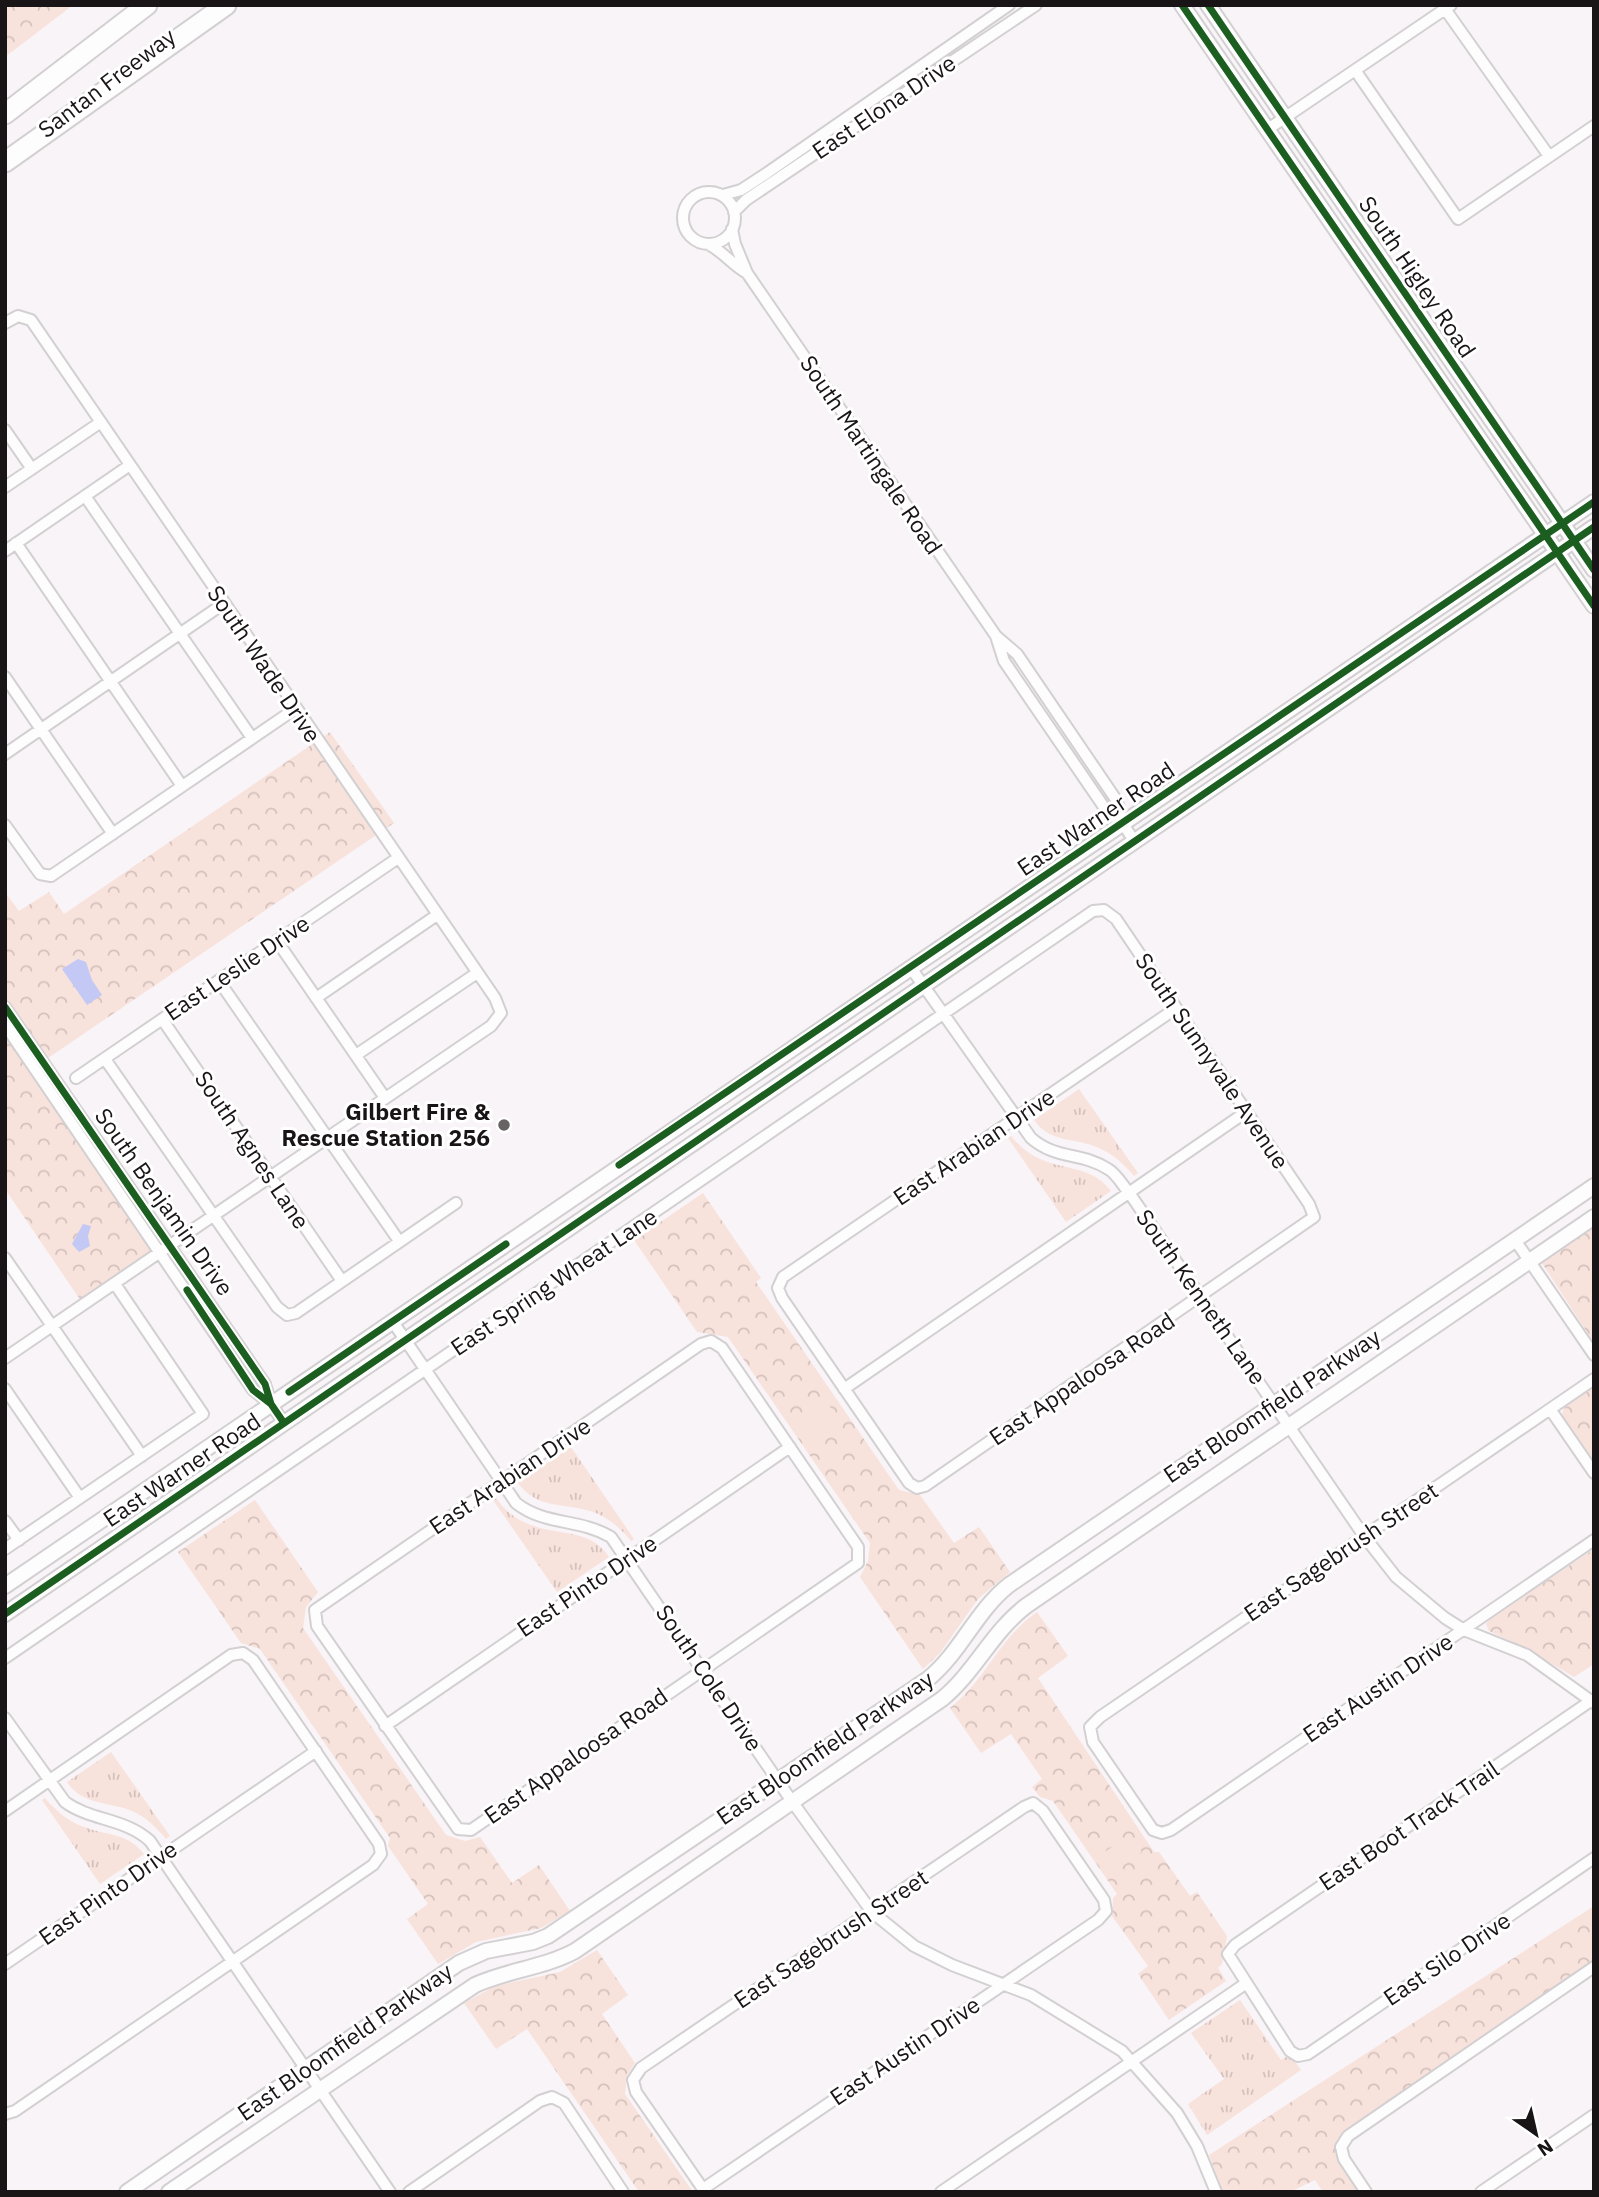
<svg xmlns="http://www.w3.org/2000/svg" width="1599" height="2197" viewBox="0 0 1599 2197" font-family="'IBM Plex Sans',sans-serif">
  <style>
    .grass { fill: url(#grass-tufts) }
    .park { fill: url(#park-crowns) }
    .garden { fill: #f8e2dc }
    .water { fill: #c3c8f5 }
    .lines { fill: none; stroke-linecap: round; stroke-linejoin: round }
    .street-casing { stroke: #d3d0d2; stroke-width: 14 }
    .secondary-casing { stroke: #d3d0d2; stroke-width: 18 }
    .highway-casing { stroke: #d3d0d2; stroke-width: 23 }
    .street { stroke: #fefdfe; stroke-width: 10 }
    .secondary { stroke: #fefdfe; stroke-width: 14 }
    .highway { stroke: #fefdfe; stroke-width: 19 }
    .cycleway-casing { stroke: #fff; stroke-width: 11 }
    .cycleway { stroke: #1b5e20; stroke-width: 7 }
    .poi-dot { fill: #676365; stroke: #fff; stroke-width: 2.5 }
    .labels { text-anchor: middle; stroke-width: 6; stroke-linejoin: round; paint-order: stroke }
    .street-label { font-size: 23px; fill: #191517; stroke: #fff }
    .poi-label { font-size: 23px; font-weight: bold; fill: #191517; stroke: #fff; text-anchor: end }
  </style>
  <defs>
    <pattern id="grass-tufts" width="24" height="20" patternUnits="userSpaceOnUse" patternTransform="scale(1.75)"><rect width="24" height="20" fill="#f8e2dc"/><path d="M3 7l-1-3M5 7V3M7 7l1-3M15 17l-1-3M17 17v-4M19 17l1-3" fill="none" stroke="#d4c1bc"/></pattern>
    <pattern id="park-crowns" width="20" height="18" patternUnits="userSpaceOnUse" patternTransform="scale(1.75)"><rect width="20" height="18" fill="#f8e2dc"/><path d="M2 6a3 3 0 1 1 6 0M12 15a3 3 0 1 1 6 0" fill="none" stroke="#d4c1bc"/></pattern>
  </defs>
  <rect width="100%" height="100%" fill="#f9f4f7"/>
  <path class="grass" d="M 1079,1089 L 1138,1173 L 1134,1176 C 1124,1164 1113,1154 1099,1148 C 1075,1137 1051,1144 1034,1120 Z
    M 1011,1136 C 1045,1179 1084,1156 1111,1191 L 1066,1222 L 1008,1138 Z
    M 571,1447 L 634,1539 L 631,1541 C 618,1525 603,1513 582,1509 C 556,1503 536,1507 518,1483 Z
    M 496,1498 C 532,1548 583,1517 609,1557 L 557,1592 L 493,1500 Z
    M 111,1752 L 170,1836 L 166,1839 C 156,1827 146,1817 132,1811 C 108,1801 83,1806 67,1782 Z
    M 45,1798 C 57,1812 71,1824 90,1829 C 112,1836 128,1834 144,1854 L 100,1884 L 42,1800 Z
    M 1240,2000 L 1281,2060 L 1286,2057 L 1295,2062 L 1301,2070 L 1207,2135 L 1188,2104 L 1224,2079 L 1191,2033 Z"/>
  <path class="park" d="M 5,5 L 73,5 L 5,57 Z
    M 330,732 L 394,823 L 48,1058 L 172,1238 L 81,1301 L 5,1189 L 5,892 L 19,911 L 49,892 L 64,914 Z
    M 703,1193 L 761,1278 L 756,1282 L 899,1490 L 920,1495 L 954,1543 L 979,1527 L 1010,1572 L 978,1599 L 940,1653 L 923,1669 L 860,1577 L 868,1561 L 870,1543 L 728,1337 L 697,1332 L 634,1240 Z
    M 1594,1222 L 1594,1343 L 1542,1263 L 1543,1258 Z
    M 1594,1387 L 1594,1461 L 1562,1415 L 1564,1408 Z
    M 255,1500 L 318,1592 L 306,1607 L 303,1628 L 446,1835 L 465,1841 L 480,1837 L 512,1883 L 539,1865 L 570,1911 L 541,1928 L 476,1942 L 438,1964 L 407,1919 L 428,1904 L 388,1846 L 390,1838 L 260,1649 L 241,1643 L 178,1552 Z
    M 1594,1549 L 1594,1664 L 1574,1677 L 1529,1650 L 1489,1631 L 1486,1624 L 1489,1620 Z
    M 1037,1612 L 1068,1656 L 1038,1678 L 1154,1852 L 1159,1852 L 1190,1896 L 1197,1892 L 1227,1936 L 1222,1964 L 1218,1968 L 1226,1981 L 1169,2020 L 1138,1974 L 1148,1966 L 1112,1916 L 1113,1898 L 1117,1894 L 1053,1801 L 1040,1797 L 1032,1787 L 1042,1779 L 1011,1734 L 981,1753 L 950,1708 C 985,1681 1000,1637 1037,1612 Z
    M 1594,1906 L 1594,1966 L 1341,2147 L 1366,2192 L 1323,2192 L 1315,2180 L 1290,2192 L 1223,2192 L 1209,2155 Z
    M 597,1950 L 628,1995 L 602,2014 L 635,2063 L 627,2075 L 625,2094 L 693,2192 L 639,2192 L 527,2029 L 496,2049 L 464,2003 L 495,1986 L 560,1972 Z"/>
  <path class="garden" d="M 827,1402 L 839,1421 L 811,1440 L 798,1422 Z
    M 1130,1835 L 1142,1852 L 1113,1873 L 1100,1855 Z"/>
  <path class="water" d="M 78,959 L 86,962 L 92,980 L 102,995 L 87,1005 L 62,969 Z
    M 83,1224 L 91,1226 L 88,1236 L 90,1246 L 79,1252 L 72,1244 Z"/>
  <g class="lines">
    <defs>
      <path id="street" d="M 1445,9 L 1549,156
        M 1355,70 L 1458,219 L 1594,126
        M 1268,129 L 1451,5
        M683 218a26 26 0 1 1 52 0a26 26 0 1 1-52 0Z
        M 723,195 L 741,190 L 767,173 L 1009,5
        M 734,212 L 746,200 L 1036,5
        M 732,229 L 735,244 L 747,273 L 996,636 L 1017,654 L 1117,801 L 1123,824
        M 708,244 C 724,252 732,265 747,273
        M 5,323 L 18,316 L 31,320 L 495,998 L 501,1013 L 491,1026 L 5,1358
        M 5,430 L 32,469
        M 5,487 L 101,422
        M 85,496 L 252,738
        M 16,543 L 182,786
        M 5,551 L 130,465
        M 996,636 L 1004,661 L 1106,810 L 1123,824 L 1135,842
        M 5,677 L 113,834
        M 5,754 L 223,604
        M 5,825 L 40,874 L 51,876 L 295,709
        M 277,941 L 385,1098
        M 911,968 L 1031,1138 C 1056,1160 1082,1152 1108,1169 C 1117,1174 1123,1186 1130,1194 L 1364,1536 L 1396,1577 L 1445,1618 L 1464,1630 L 1527,1655 L 1594,1703
        M 219,981 L 399,1241
        M 316,998 L 437,915
        M 5,1007 L 265,1384 L 271,1404 L 284,1423
        M 162,1019 L 342,1281
        M 5,1025 L 253,1390 L 271,1404
        M 356,1055 L 477,973
        M 105,1059 L 277,1307 L 287,1315 L 296,1313 L 456,1203
        M 76,1078 L 398,858
        M 1515,1240 L 1594,1355
        M 5,1258 L 142,1456
        M 393,1322 L 516,1503 C 545,1526 579,1518 611,1537 L 791,1800 L 872,1912 L 914,1946 L 952,1965 L 1031,1995 L 1122,2051 L 1177,2113 L 1197,2146 L 1216,2192
        M 711,1341 L 722,1348 L 858,1547 L 858,1563 L 471,1830 L 458,1829 L 317,1626 L 315,1610 L 701,1344 Z
        M 1594,1379 L 1100,1717 L 1090,1727 L 1093,1742 L 1153,1830 L 1162,1833 L 1171,1830 L 1594,1540
        M 5,1389 L 80,1498
        M 844,1389 L 1246,1112
        M 1550,1409 L 1594,1473
        M 5,1521 L 19,1540
        M 5,1549 L 203,1414 L 115,1284
        M 5,1658 L 1093,911 L 1104,910 L 1116,919 L 1309,1204 L 1314,1217 L 925,1486 L 917,1488 L 909,1483 L 782,1298 L 778,1288 L 783,1277 L 1175,1009
        M 1592,1700 L 1235,1945 L 1228,1954 L 1290,2051 L 1298,2056 L 1308,2054 L 1594,1858
        M 5,1718 L 65,1802 C 91,1821 125,1818 150,1841 L 390,2192
        M 385,1726 L 790,1447
        M 5,1811 L 231,1655 L 243,1653 L 253,1660 L 379,1844 L 381,1854 L 373,1865 L 15,2111 L 5,2114
        M 5,1964 L 316,1751
        M 703,2189 L 1098,1920 L 1106,1911 L 1104,1900 L 1043,1811 L 1033,1803 L 1024,1807 L 641,2068 L 633,2080 L 636,2092 L 705,2192
        M 409,2192 L 540,2101 L 552,2097 L 564,2103 L 623,2192
        M 941,2192 L 1245,1984
        M 1366,2192 L 1344,2159 L 1341,2147 L 1348,2136 L 1594,1967
        M 1481,2192 L 1594,2115"/>
      <path id="secondary" d="M 1182,5 L 1594,606
        M 1208,5 L 1594,570
        M 5,1586 L 1594,502
        M 5,1614 L 1594,527
        M 127,2192 L 459,1963 L 486,1951 L 533,1942 L 548,1936 L 928,1679 C 961,1652 976,1611 1009,1585 L 1594,1186
        M 169,2192 L 475,1985 C 508,1970 543,1968 575,1951 L 942,1699 C 975,1672 992,1632 1026,1606 L 1594,1217"/>
      <path id="highway" d="M 5,114 L 147,5
        M 5,162 L 226,5"/>
    </defs>
    <use href="#street" class="street-casing"/>
    <use href="#secondary" class="secondary-casing"/>
    <use href="#highway" class="highway-casing"/>
    <use href="#street" class="street"/>
    <use href="#secondary" class="secondary"/>
    <use href="#highway" class="highway"/>
    <defs>
      <path id="cycleway" d="M 1182,5 L 1594,606
        M 1208,5 L 1594,570
        M 5,1007 L 265,1384 L 271,1404 L 284,1423
        M 619,1165 L 1594,502
        M 187,1290 L 253,1390 L 271,1404
        M 289,1392 L 506,1244
        M 5,1614 L 1594,527"/>
    </defs>
    <use href="#cycleway" class="cycleway-casing"/>
    <use href="#cycleway" class="cycleway"/>
  </g>
  <circle class="poi-dot" cx="504" cy="1125" r="7"/>
  <g class="labels">
    <g class="street-label">
      <text transform="translate(107 83) rotate(-37)" y="8">Santan Freeway</text>
      <text transform="translate(884 107) rotate(-34)" y="8">East Elona Drive</text>
      <text transform="translate(1417 277) rotate(56)" y="8">South Higley Road</text>
      <text transform="translate(871 455) rotate(56)" y="8">South Martingale Road</text>
      <text transform="translate(264 664) rotate(56)" y="8">South Wade Drive</text>
      <text transform="translate(1096 819) rotate(-34)" y="8">East Warner Road</text>
      <text transform="translate(237 968) rotate(-34)" y="8">East Leslie Drive</text>
      <text transform="translate(1212 1061) rotate(56)" y="8">South Sunnyvale Avenue</text>
      <text transform="translate(974 1147) rotate(-34)" y="8">East Arabian Drive</text>
      <text transform="translate(252 1150) rotate(56)" y="8">South Agnes Lane</text>
      <text transform="translate(164 1202) rotate(55)" y="8">South Benjamin Drive</text>
      <text transform="translate(554 1282) rotate(-34)" y="8">East Spring Wheat Lane</text>
      <text transform="translate(1201 1297) rotate(55)" y="8">South Kenneth Lane</text>
      <text transform="translate(1082 1379) rotate(-34)" y="8">East Appaloosa Road</text>
      <text transform="translate(1272 1406) rotate(-34)" y="8">East Bloomfield Parkway</text>
      <text transform="translate(182 1470) rotate(-34)" y="8">East Warner Road</text>
      <text transform="translate(510 1476) rotate(-34)" y="8">East Arabian Drive</text>
      <text transform="translate(1341 1552) rotate(-34)" y="8">East Sagebrush Street</text>
      <text transform="translate(587 1586) rotate(-34)" y="8">East Pinto Drive</text>
      <text transform="translate(709 1678) rotate(56)" y="8">South Cole Drive</text>
      <text transform="translate(1378 1688) rotate(-34)" y="8">East Austin Drive</text>
      <text transform="translate(825 1748) rotate(-34)" y="8">East Bloomfield Parkway</text>
      <text transform="translate(576 1756) rotate(-35)" y="8">East Appaloosa Road</text>
      <text transform="translate(1409 1826) rotate(-34)" y="8">East Boot Track Trail</text>
      <text transform="translate(108 1893) rotate(-35)" y="8">East Pinto Drive</text>
      <text transform="translate(831 1939) rotate(-34)" y="8">East Sagebrush Street</text>
      <text transform="translate(1447 1959) rotate(-34)" y="8">East Silo Drive</text>
      <text transform="translate(345 2042) rotate(-35)" y="8">East Bloomfield Parkway</text>
      <text transform="translate(905 2051) rotate(-34)" y="8">East Austin Drive</text>
    </g>
    <g class="poi-label">
      <text x="490" y="1120">Gilbert Fire &amp;<tspan x="490" dy="26">Rescue Station 256</tspan></text>
    </g>
  </g>
  <rect width="1599" height="2197" fill="none" stroke="#191517" stroke-width="14"/>
  <g transform="translate(1536 2134) rotate(146)" stroke="#ffffff" stroke-width="5" paint-order="stroke">
  <path d="M0-5L12 26L0 18L-12 26Z" fill="#191517"/>
  <text y="-10" font-size="19" font-weight="bold" text-anchor="middle" fill="#191517">N</text>
  </g>
</svg>
